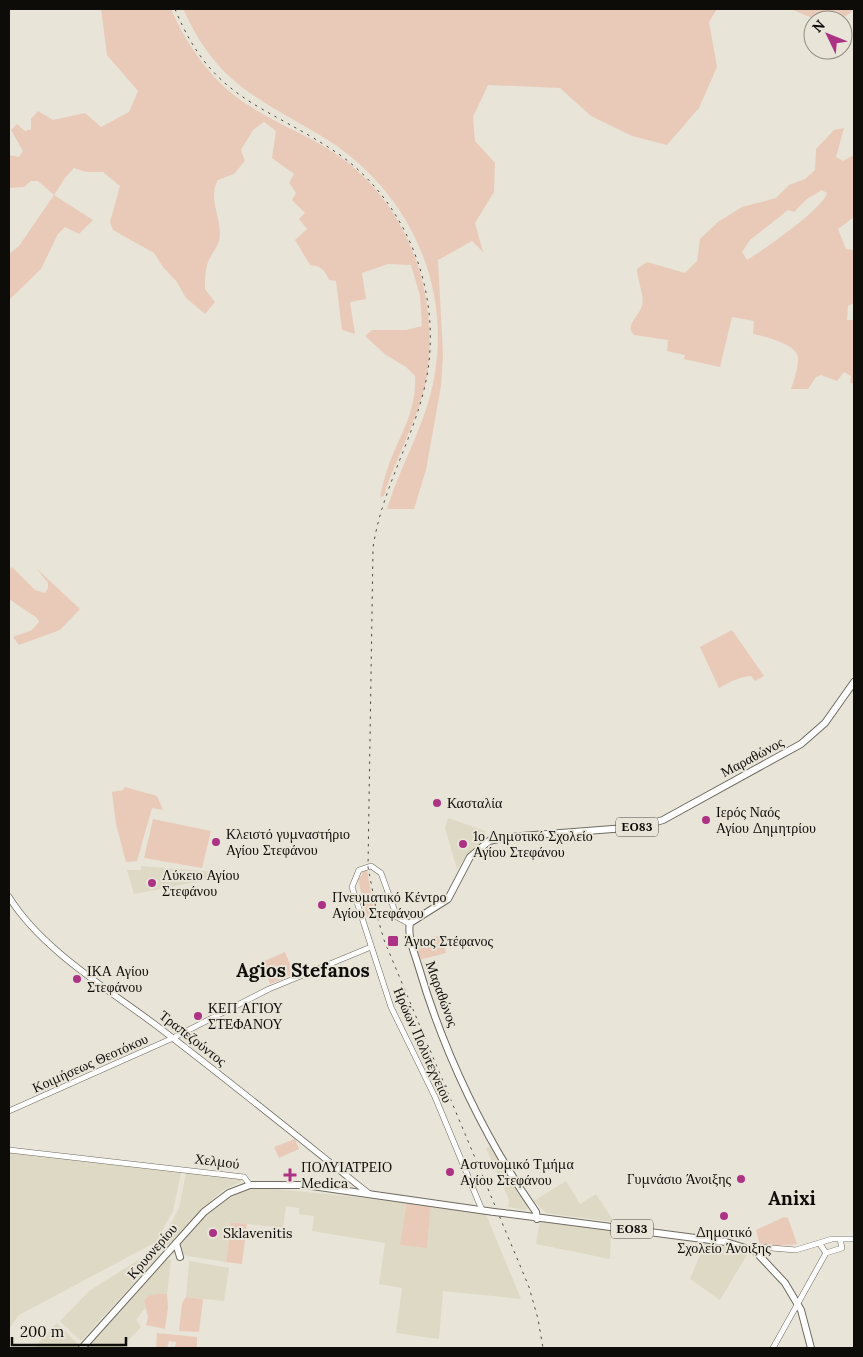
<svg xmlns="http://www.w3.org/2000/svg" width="863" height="1357" viewBox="0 0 863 1357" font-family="Lora,serif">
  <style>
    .built { fill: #ded9c5 }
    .green { fill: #e9cab9; fill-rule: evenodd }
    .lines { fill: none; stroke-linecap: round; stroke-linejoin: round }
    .tertiary-casing { stroke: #6e6b60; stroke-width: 6 }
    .secondary-casing { stroke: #6e6b60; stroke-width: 7 }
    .primary-casing { stroke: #6e6b60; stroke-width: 8 }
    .tertiary { stroke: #fff; stroke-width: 5 }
    .secondary { stroke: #fff; stroke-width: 5.5 }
    .primary { stroke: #fff; stroke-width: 6 }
    .rail { stroke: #4c4b44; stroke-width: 1; stroke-dasharray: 2.5 5; stroke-linecap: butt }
    .primary-bridge-casing { stroke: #6e6b60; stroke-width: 8; stroke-linecap: butt }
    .primary-bridge { stroke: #fff; stroke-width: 6 }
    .poi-dot { fill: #ac3285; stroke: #e8e4d7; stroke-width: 2 }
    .labels { text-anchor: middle; stroke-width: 4; stroke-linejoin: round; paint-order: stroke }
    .shield { fill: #e8e4d7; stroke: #4f4d46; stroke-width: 1 }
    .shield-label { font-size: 12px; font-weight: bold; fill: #0d0c08 }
    .street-label { font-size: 14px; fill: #0d0c08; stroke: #e8e4d7 }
    .poi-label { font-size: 14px; fill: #0d0c08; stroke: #e8e4d7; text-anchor: start }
    .district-label { font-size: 19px; font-weight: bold; fill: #0d0c08; stroke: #e8e4d7 }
  </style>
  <rect width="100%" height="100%" fill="#e8e4d7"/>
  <path class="built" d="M 448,818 L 485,831 L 484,840 L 468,853 L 457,869 L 445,828 Z
    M 141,866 L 216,872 L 216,878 L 134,894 L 127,870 L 141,870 Z
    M 493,1145 L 528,1203 L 529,1208 L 525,1210 L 508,1207 L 509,1200 L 486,1148 Z
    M 9,1152 L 181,1173 L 173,1211 L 156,1242 L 19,1315 L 9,1329 Z
    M 186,1173 L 240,1178 L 241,1182 L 223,1190 L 163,1250 L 159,1246 L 179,1208 Z
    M 566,1181 L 580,1204 L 596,1194 L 614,1222 L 552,1214 L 545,1212 L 534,1201 Z
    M 256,1187 L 407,1202 L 427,1248 L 431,1205 L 485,1212 L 521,1299 L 443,1291 L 439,1339 L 396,1333 L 402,1288 L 379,1284 L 385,1243 L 312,1231 L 314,1216 L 299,1214 L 299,1208 L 286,1206 L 283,1228 L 231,1222 L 226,1262 L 169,1253 L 214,1206 L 236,1193 Z
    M 540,1220 L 611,1230 L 610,1259 L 536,1244 Z
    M 705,1243 L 730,1247 L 748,1253 L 720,1300 L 690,1279 Z
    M 156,1249 L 160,1254 L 81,1341 L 60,1321 L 89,1291 Z
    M 165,1259 L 171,1260 L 167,1294 L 148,1296 L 144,1301 L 145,1308 L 136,1320 L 141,1327 L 121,1348 L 87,1348 Z
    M 189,1261 L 229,1268 L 224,1301 L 186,1297 Z
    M 57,1323 L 79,1345 L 77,1348 L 34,1348 Z"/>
  <path class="green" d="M 101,9 L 171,9 C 187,46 213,83 248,105 C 274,122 302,133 328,149 C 404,195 440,289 427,375 C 420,417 396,456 384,496 L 380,497 C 382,488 384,479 387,470 C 398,437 417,413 415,376 L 406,367 L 386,355 L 365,336 L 372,330 L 406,330 L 422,326 L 420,296 L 411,265 L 388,264 L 362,273 L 366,299 L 350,302 L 355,334 L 342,330 L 336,281 L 329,280 C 325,270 321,266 310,265 L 295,240 L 307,229 L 299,219 L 305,213 L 292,200 L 296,193 L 289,183 L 294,174 L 272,158 L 276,131 L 264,122 L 253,130 L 241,150 L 245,161 L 234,174 L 218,180 C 208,197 220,215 220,234 C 220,246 212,252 208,262 C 205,270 205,280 205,289 L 215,302 L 205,314 L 186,298 L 177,282 L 163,267 L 154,253 L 113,230 L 110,222 L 120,186 L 103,172 L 86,172 L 74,168 L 65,178 L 54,195 L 93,220 L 79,234 L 65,227 L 58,234 L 41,269 L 9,300 L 9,254 L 19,246 L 54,195 L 38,181 L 31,181 L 24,187 L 9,188 L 9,155 L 19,157 L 23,151 L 11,130 L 17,124 L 25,131 L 31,129 L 31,119 L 38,111 L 53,120 L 85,113 L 101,127 L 129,112 L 138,91 L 107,55 Z
    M 183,9 L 717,9 L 709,22 L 717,67 L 699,108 L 667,145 L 632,136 L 591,116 L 560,88 L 488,85 L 473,117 L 475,141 L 495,163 L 494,192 L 475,223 L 483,252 L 472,241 L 438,260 L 443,354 L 441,386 L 426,470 L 414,509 L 387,509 C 400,467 424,427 433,384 C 454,283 406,185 318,134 C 252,95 217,82 183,9 Z
    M 792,9 L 854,9 C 837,29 811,19 792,9 Z
    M 844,128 L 836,157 L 843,161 L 854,155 L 854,217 L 838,229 L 846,249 L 854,250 L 854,303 L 848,306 L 847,320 L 854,320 L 854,384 L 850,383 L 851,376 L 844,372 L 837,381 L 821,375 L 816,377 L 808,389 L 791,389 C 794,380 799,366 798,357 C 796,344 764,336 753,334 L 754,321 L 732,317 L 720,367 L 684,359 L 685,355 L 667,351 L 668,340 L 634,335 C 624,326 639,316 642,306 C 645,296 637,280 637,269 L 647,262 L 685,273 L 697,261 L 700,239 L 718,222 L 742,207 L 776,198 L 789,185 L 805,179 L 815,170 L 816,149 L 834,130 ZM 822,190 L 827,193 C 823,209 763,250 747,260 L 742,252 L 750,240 L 788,210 L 794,212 L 807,199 Z
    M 12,567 L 35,590 L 45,593 L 48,588 L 48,583 L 36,568 L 80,609 L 60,630 L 19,645 L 13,637 L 32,630 L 39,622 L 37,618 L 9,599 L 9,570 Z
    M 732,630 L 764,676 L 755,681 L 751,676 C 738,677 730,682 719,688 L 700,647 Z
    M 125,787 L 157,796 L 163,810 L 152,808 L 137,861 L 126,862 L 116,824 L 112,792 L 123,790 Z
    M 153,819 L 211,831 L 202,868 L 144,858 Z
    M 367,870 L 375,916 L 367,918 L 358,879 L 362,875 L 362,872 Z
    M 442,935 L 446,953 L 419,960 L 415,942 Z
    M 285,952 L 294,974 L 270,984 L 262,962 Z
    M 295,1139 L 299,1149 L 279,1158 L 274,1147 Z
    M 407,1202 L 431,1205 L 427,1248 L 400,1245 Z
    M 784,1217 L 788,1218 L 797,1244 L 766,1247 L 760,1246 L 756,1230 Z
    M 231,1222 L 247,1224 L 242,1264 L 226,1262 Z
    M 156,1294 L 167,1294 L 168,1308 L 165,1329 L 146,1325 L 148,1317 L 144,1301 L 148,1296 Z
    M 186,1297 L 203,1299 L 199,1332 L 179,1331 L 182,1303 Z
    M 157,1333 L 197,1337 L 197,1348 L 175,1348 L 176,1342 L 169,1341 L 167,1348 L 156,1348 Z"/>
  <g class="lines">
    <defs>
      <path id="tertiary" d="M 410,924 L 397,917 L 381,873 L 371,866 L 359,870 L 352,887 L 391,1007 L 435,1097 L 482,1210
        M 9,1111 L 173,1038 L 269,989 L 371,947
        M 9,1150 L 244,1177 L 250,1185
        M 820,1244 L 826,1253 L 842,1248 L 840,1239
        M 755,1251 L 760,1247 L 796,1250 L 832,1239 L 854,1239
        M 773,1348 L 826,1253"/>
      <path id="secondary" d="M 9,897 C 41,949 108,989 157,1026 C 228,1080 298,1137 368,1193"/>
      <path id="primary" d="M 503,1213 L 726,1242 L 755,1251 L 785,1283 L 801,1310 L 811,1348
        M 537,1219 L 536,1212 C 485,1139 444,1053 419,968 C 415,954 407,937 410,923 L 448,899 L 470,857 L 489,841 L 507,837 L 639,827 L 663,820 L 801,744 L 825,723 L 854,682
        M 176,1243 L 180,1257
        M 82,1348 L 204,1212 L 229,1193 L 250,1185 L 305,1185 L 494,1212"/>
    </defs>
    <use href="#tertiary" class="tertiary-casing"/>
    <use href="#secondary" class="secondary-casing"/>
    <use href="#primary" class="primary-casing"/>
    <use href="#tertiary" class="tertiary"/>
    <use href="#secondary" class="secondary"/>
    <use href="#primary" class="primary"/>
    <path class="rail" d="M 175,9 C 213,102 266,104 340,155 C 401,199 434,275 430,349 C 427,420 383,478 373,548 L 368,867 L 378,919 L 384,940 L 529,1287 L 538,1319 L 543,1348"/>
    <defs>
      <path id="primary-bridge" d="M 494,1212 L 503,1213"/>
    </defs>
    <use href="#primary-bridge" class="primary-bridge-casing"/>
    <use href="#primary-bridge" class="primary-bridge"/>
  </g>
  <g class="poi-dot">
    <circle cx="437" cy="803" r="5"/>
    <circle cx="706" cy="820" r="5"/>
    <circle cx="216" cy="842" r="5"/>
    <circle cx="463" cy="844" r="5"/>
    <circle cx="152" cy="883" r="5"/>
    <circle cx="322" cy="905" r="5"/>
    <rect x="387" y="935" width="12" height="12" rx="2.5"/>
    <circle cx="77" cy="979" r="5"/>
    <circle cx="198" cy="1016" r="5"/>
    <circle cx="450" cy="1172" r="5"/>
    <path d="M287.5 1167.5h5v5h5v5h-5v5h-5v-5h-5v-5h5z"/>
    <circle cx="741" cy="1179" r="5"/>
    <circle cx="724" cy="1216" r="5"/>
    <circle cx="213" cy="1233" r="5"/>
  </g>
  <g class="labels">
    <g class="shield">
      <rect x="616" y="817.5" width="42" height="19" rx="4"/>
      <rect x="611" y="1219.5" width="42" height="19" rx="4"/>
    </g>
    <g class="shield-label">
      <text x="637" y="831">ΕΟ83</text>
      <text x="632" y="1233">ΕΟ83</text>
    </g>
    <g class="street-label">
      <text transform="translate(752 757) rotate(-28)" y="5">Μαραθώνος</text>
      <text transform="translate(442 994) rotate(70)" y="5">Μαραθώνος</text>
      <text transform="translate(193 1038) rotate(38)" y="5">Τραπεζούντος</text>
      <text transform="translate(423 1045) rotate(66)" y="5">Ηρώων Πολυτεχνείου</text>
      <text transform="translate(90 1063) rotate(-24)" y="5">Κοιμήσεως Θεοτόκου</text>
      <text transform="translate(217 1161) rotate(7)" y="5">Χελμού</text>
      <text transform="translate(152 1251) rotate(-49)" y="5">Κρυονερίου</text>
    </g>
    <g class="poi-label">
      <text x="447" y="808">Κασταλία</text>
      <text x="716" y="817">Ιερός Ναός<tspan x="716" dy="16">Αγίου Δημητρίου</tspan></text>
      <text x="226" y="839">Κλειστό γυμναστήριο<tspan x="226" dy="16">Αγίου Στεφάνου</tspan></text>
      <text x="473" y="841">1ο Δημοτικό Σχολείο<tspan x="473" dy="16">Αγίου Στεφάνου</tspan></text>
      <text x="162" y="880">Λύκειο Αγίου<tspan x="162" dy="16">Στεφάνου</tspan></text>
      <text x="332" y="902">Πνευματικό Κέντρο<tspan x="332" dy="16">Αγίου Στεφάνου</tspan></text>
      <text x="404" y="946">Άγιος Στέφανος</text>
      <text x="87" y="976">ΙΚΑ Αγίου<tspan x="87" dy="16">Στεφάνου</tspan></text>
      <text x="208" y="1013">ΚΕΠ ΑΓΙΟΥ<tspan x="208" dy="16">ΣΤΕΦΑΝΟΥ</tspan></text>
      <text x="460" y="1169">Αστυνομικό Τμήμα<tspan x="460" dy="16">Αγίου Στεφάνου</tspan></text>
      <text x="301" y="1172">ΠΟΛΥΙΑΤΡΕΙΟ<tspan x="301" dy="16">Medica</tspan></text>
      <text x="731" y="1184" text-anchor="end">Γυμνάσιο Άνοιξης</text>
      <text x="724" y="1237" text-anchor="middle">Δημοτικό<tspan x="724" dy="16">Σχολείο Άνοιξης</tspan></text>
      <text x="223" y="1238">Sklavenitis</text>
    </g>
    <g class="district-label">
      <text x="303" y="977">Agios Stefanos</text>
      <text x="792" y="1205">Anixi</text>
    </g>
  </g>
  <rect width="863" height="1357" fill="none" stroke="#0d0c08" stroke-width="20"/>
  <g transform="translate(828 35) rotate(313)"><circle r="24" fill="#e8e4d7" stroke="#908e84"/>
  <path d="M0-4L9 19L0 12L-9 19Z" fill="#ac3285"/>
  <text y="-8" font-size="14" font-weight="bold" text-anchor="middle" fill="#0d0c08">N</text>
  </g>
  <path d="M12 1337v8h114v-8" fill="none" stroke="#0d0c08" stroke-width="2.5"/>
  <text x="20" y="1337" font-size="15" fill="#0d0c08" stroke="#e8e4d7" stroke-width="4" paint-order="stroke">200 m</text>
</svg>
